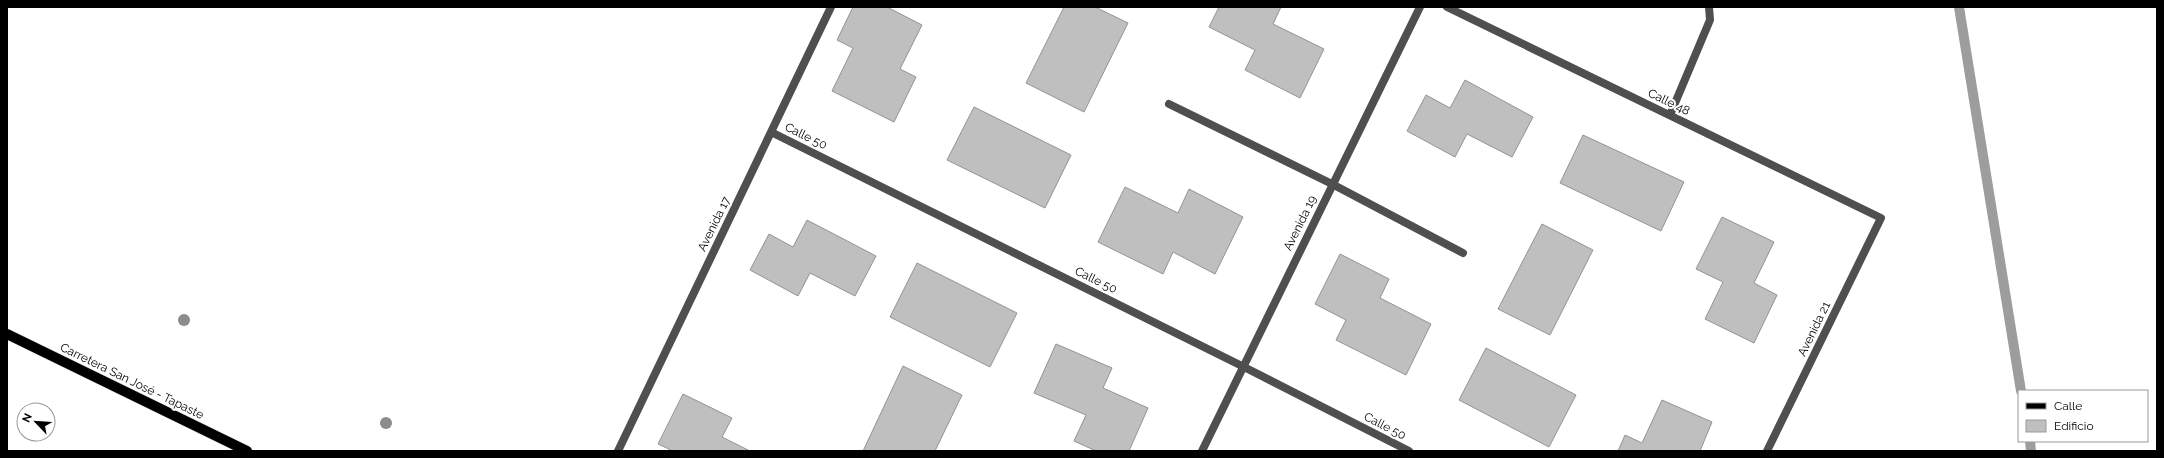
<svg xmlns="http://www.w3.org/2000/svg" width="2164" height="458" viewBox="0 0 2164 458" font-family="Raleway,sans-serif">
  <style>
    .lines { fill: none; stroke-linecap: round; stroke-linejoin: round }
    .stream { stroke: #9d9d9d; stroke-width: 10 }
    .building { fill: #bfbfbf; stroke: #939393 }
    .primary-casing { stroke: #dbdbdb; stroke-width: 11 }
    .lane { stroke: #4f4f4f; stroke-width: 8 }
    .street { stroke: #4f4f4f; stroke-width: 8 }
    .primary { stroke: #000; stroke-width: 10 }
    .tree { fill: #8c8c8c }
    .labels { text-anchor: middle; stroke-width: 4; stroke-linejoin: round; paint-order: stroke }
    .street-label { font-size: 12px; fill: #000; stroke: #fff }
  </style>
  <rect width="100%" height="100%" fill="#fff"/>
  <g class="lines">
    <path class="stream" d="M 1959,7 L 2021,391
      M 2030,441 L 2031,451"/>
  </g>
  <path class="building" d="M 853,7 L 887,7 L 922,25 L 900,69 L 916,77 L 894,122 L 832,91 L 853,48 L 837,40 Z
    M 1064,7 L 1095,7 L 1128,23 L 1084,112 L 1026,83 Z
    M 1219,7 L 1281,7 L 1273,24 L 1324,49 L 1300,98 L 1245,70 L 1255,50 L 1209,27 Z
    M 1465,80 L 1533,117 L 1512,157 L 1467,134 L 1455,157 L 1407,131 L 1426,95 L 1450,108 Z
    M 974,107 L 1071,155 L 1045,208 L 947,160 Z
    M 1583,135 L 1684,182 L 1661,231 L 1560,183 Z
    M 1125,187 L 1178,213 L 1189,189 L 1243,217 L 1215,274 L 1173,252 L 1163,274 L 1098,242 Z
    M 1722,217 L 1774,242 L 1754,283 L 1777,295 L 1754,343 L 1705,319 L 1723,282 L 1696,269 Z
    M 807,220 L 876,256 L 855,296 L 810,273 L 798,296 L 750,270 L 769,234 L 793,247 Z
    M 1542,224 L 1593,250 L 1550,335 L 1498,309 Z
    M 1340,254 L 1389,279 L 1380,298 L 1431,324 L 1406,375 L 1336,340 L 1346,320 L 1315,304 Z
    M 917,263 L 1017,313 L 990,367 L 890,317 Z
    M 1056,344 L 1112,368 L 1103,388 L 1148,408 L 1129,451 L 1096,451 L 1074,441 L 1086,415 L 1034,393 Z
    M 1486,348 L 1576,395 L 1549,447 L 1459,400 Z
    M 903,366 L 962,395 L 935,451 L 863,451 Z
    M 683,394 L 732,418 L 722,437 L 750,451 L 673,451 L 658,444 Z
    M 1662,400 L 1712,422 L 1700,451 L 1618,451 L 1625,435 L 1642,443 Z"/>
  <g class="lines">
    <defs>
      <path id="primary" d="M 7,334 L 247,451"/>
    </defs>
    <use href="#primary" class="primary-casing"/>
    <path class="lane" d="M 1169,104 L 1332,184 L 1463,253
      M 1670,115 L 1710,20 L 1709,7"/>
    <path class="street" d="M 1447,7 L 1881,218 L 1767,451
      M 771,132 L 1244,367 L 1409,451
      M 618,451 L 831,7
      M 1202,451 L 1420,7"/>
    <use href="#primary" class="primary"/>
  </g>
  <g class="tree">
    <circle cx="184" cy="320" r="6"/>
    <circle cx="386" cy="423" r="6"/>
  </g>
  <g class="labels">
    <g class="street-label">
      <text transform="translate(1669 102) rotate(26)" y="4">Calle 48</text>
      <text transform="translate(806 136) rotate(26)" y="4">Calle 50</text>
      <text transform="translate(1300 223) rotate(-64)" y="4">Avenida 19</text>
      <text transform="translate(714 224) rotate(-64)" y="4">Avenida 17</text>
      <text transform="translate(1096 280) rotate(26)" y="4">Calle 50</text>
      <text transform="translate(1814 329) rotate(-64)" y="4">Avenida 21</text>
      <text transform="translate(132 381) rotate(26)" y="4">Carretera San José - Tapaste</text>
      <text transform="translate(1385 426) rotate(27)" y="4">Calle 50</text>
    </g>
  </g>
  <rect width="2164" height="458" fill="none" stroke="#000000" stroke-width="16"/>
  <rect x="2018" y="390" width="130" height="52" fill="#ffffff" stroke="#999999"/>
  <rect x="2026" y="403" width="20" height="6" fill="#000000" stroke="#999999"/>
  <text x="2054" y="410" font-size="12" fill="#000000">Calle</text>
  <rect x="2026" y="420" width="20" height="12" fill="#bfbfbf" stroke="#999999"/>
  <text x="2054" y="430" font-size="12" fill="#000000">Edificio</text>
  <g transform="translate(36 422) rotate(295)"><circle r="19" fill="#ffffff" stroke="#999999"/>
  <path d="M0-3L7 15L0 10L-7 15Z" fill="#000000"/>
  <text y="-6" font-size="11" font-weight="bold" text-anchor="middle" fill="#000000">N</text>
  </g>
</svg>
